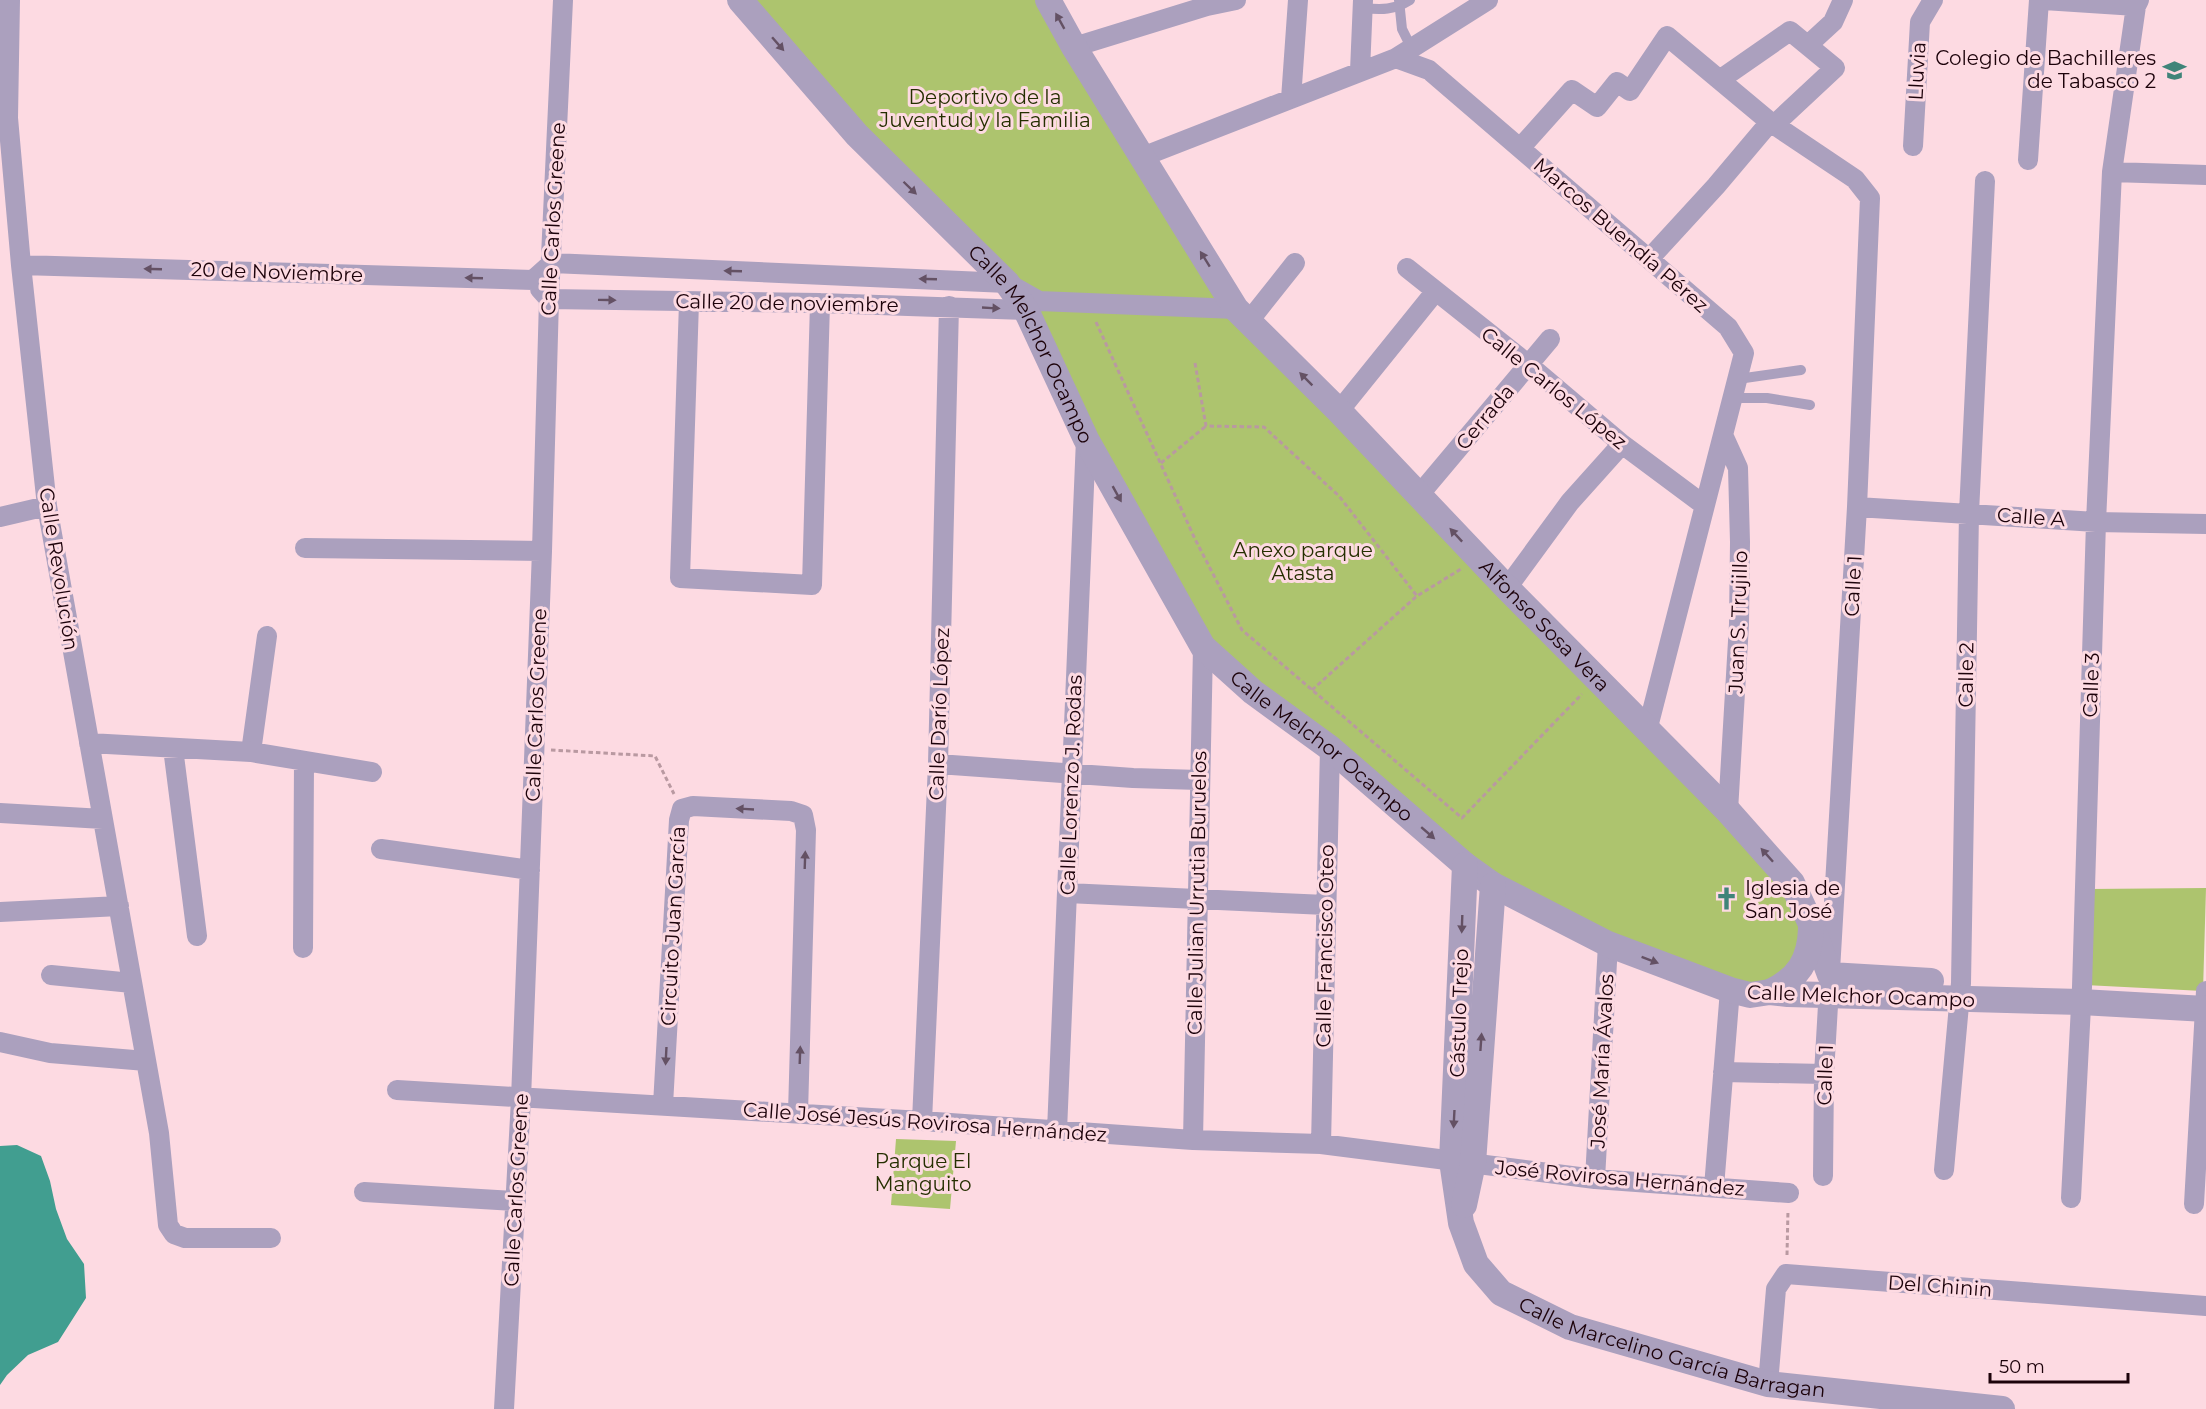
<svg xmlns="http://www.w3.org/2000/svg" width="2206" height="1409" viewBox="0 0 2206 1409" font-family="Montserrat,sans-serif">
  <style>
    .green { fill: #adc46e }
    .water { fill: #419e90 }
    .lines { fill: none; stroke-linecap: round; stroke-linejoin: round }
    .path { stroke: #b999a1; stroke-width: 3; stroke-dasharray: 4.5 3; stroke-linecap: butt }
    .service { stroke: #aba0be; stroke-width: 10 }
    .minor { stroke: #aba0be; stroke-width: 20 }
    .tertiary { stroke: #aba0be; stroke-width: 26 }
    .oneway { fill: #645164 }
    .labels { text-anchor: middle; stroke-width: 6; stroke-linejoin: round; paint-order: stroke }
    .poi-label { font-size: 20px; fill: #1c020a; stroke: #fddae2; text-anchor: end }
    .street-label { font-size: 20px; fill: #1c020a; stroke: #fddae2 }
    .park-label { font-size: 20px; fill: #252f00; stroke: #fddae2 }
  </style>
  <rect width="100%" height="100%" fill="#fddae2"/>
  <path class="green" d="M 740,0 L 1048,0 L 1236,309 L 1792,883 L 1808,955 L 1750,995 L 1493,885 L 1203,647 L 1026,310 Z
    M 2206,888 L 2203,991 L 2085,985 L 2089,889 Z
    M 896,1139 L 956,1141 L 950,1209 L 891,1205 Z"/>
  <path class="water" d="M 17,1145 L 41,1156 L 50,1181 L 56,1209 L 67,1239 L 84,1264 L 86,1298 L 58,1342 L 28,1355 L 7,1375 L 0,1385 L 0,1146 Z"/>
  <g class="lines">
    <path class="path" d="M 1096,322 L 1195,539 L 1242,630 L 1462,818 L 1582,694
      M 1195,363 L 1206,426 L 1264,427 L 1339,496 L 1417,596
      M 1161,463 L 1206,426
      M 1312,690 L 1417,596 L 1461,569
      M 551,750 L 655,756 L 674,794
      M 1787,1255 L 1788,1210"/>
    <path class="service" d="M 1399,0 L 1402,29 L 1412,49
      M 1363,8 C 1382,10 1394,10 1410,0
      M 1738,379 L 1801,370
      M 1732,398 L 1767,398 L 1810,405"/>
    <path class="minor" d="M 10,0 L 8,118 L 21,265 L 47,506 L 159,1133 L 168,1225 L 174,1234 L 185,1238 L 271,1238
      M 2044,0 L 2136,6
      M 1808,45 L 1833,22 L 1843,0
      M 1074,47 L 1207,6 L 1236,0
      M 1396,58 L 1488,0
      M 1360,71 L 1363,0
      M 1721,79 L 1790,31 L 1835,68 L 1775,124
      M 1291,99 L 1298,0
      M 1913,146 L 1920,22 L 1933,0
      M 1521,147 L 1572,90 L 1597,107 L 1617,82 L 1630,91 L 1667,36 L 1770,122 L 1855,179 L 1870,198 L 1857,507 L 1824,1074 L 1823,1176
      M 1142,157 L 1396,58 L 1429,70 L 1728,327 L 1744,353 L 1647,731
      M 2028,160 L 2039,0
      M 2112,172 L 2206,175
      M 1649,259 L 1716,186 L 1770,122
      M 21,265 L 533,280 L 552,263 L 1007,283 L 1039,301 L 1236,309
      M 1407,268 L 1529,365 L 1622,444 L 1704,505
      M 540,289 L 549,299 L 820,303 L 1026,310 L 1035,304
      M 689,302 L 680,578 L 812,585 L 820,303
      M 1249,321 L 1295,263
      M 1339,411 L 1435,292
      M 1723,435 L 1738,468 L 1740,542 L 1739,624 L 1728,811
      M 1419,495 L 1550,339
      M 1857,507 L 2096,522 L 2206,524
      M 0,517 L 47,506
      M 305,548 L 542,551
      M 1507,588 L 1570,502 L 1622,444
      M 89,743 L 251,752 L 372,772
      M 173,748 L 197,936
      M 251,752 L 267,636
      M 938,764 L 1133,778 L 1199,780
      M 0,813 L 103,819
      M 381,849 L 530,870
      M 1067,893 L 1326,905
      M 0,912 L 119,906
      M 303,948 L 304,761
      M 51,975 L 132,983
      M 0,1042 L 50,1053 L 146,1061
      M 1723,1072 L 1824,1074
      M 397,1090 L 922,1121 L 1193,1140 L 1321,1144 L 1595,1179 L 1789,1193
      M 663,1105 L 679,820 L 682,809 L 693,806 L 791,811 L 803,815 L 806,830 L 798,1113
      M 922,1121 L 938,764 L 949,306
      M 1057,1131 L 1086,439
      M 1193,1140 L 1203,647
      M 1321,1144 L 1330,748
      M 1944,1170 L 1961,983 L 1969,513 L 1985,181
      M 1595,1179 L 1608,944
      M 1714,1187 L 1730,990
      M 364,1192 L 516,1201
      M 2071,1198 L 2082,987 L 2096,522 L 2112,172 L 2136,6 L 2139,0
      M 2194,1204 L 2206,991
      M 1768,1384 L 1776,1289 L 1786,1274 L 2206,1306
      M 504,1409 L 521,1099 L 542,551 L 549,299 L 563,0"/>
    <g class="tertiary">
      <path id="s1" d="M 740,0 L 857,135 L 1007,283 L 1026,310 L 1086,439 L 1203,647 L 1253,692 L 1330,748 L 1465,865 L 1493,885 L 1608,944 L 1730,990 L 1750,995 L 1770,992 L 1788,994 L 2081,1002 L 2206,1009"/>
      <path id="s2" d="M 1048,0 L 1074,47 L 1236,309 L 1339,411 L 1507,588 L 1728,811 L 1792,883 L 1811,924 L 1830,975 L 1931,981"/>
      <path id="s3" d="M 1465,865 L 1452,1161 L 1461,1223 L 1476,1264 L 1501,1293 L 1570,1327 L 1768,1384 L 2002,1409"/>
      <path d="M 1770,992 C 1798,979 1810,960 1811,929"/>
      <path d="M 1464,1205 L 1473,1163 L 1493,885"/>
    </g>
  </g>
  <defs><path id="oneway-solid" d="M-6-.8H1V-3.2L6.5 0L1 3.2V.8H-6Z" transform="scale(1.5)"/></defs>
  <g class="oneway">
    <use href="#oneway-solid" transform="translate(1060 21) rotate(-119)"/>
    <use href="#oneway-solid" transform="translate(778 44) rotate(49)"/>
    <use href="#oneway-solid" transform="translate(910 188) rotate(44)"/>
    <use href="#oneway-solid" transform="translate(1205 259) rotate(-122)"/>
    <use href="#oneway-solid" transform="translate(153 269) rotate(-178)"/>
    <use href="#oneway-solid" transform="translate(733 271) rotate(-178)"/>
    <use href="#oneway-solid" transform="translate(474 278) rotate(-178)"/>
    <use href="#oneway-solid" transform="translate(928 279) rotate(-178)"/>
    <use href="#oneway-solid" transform="translate(607 300) rotate(1)"/>
    <use href="#oneway-solid" transform="translate(991 308) rotate(3)"/>
    <use href="#oneway-solid" transform="translate(1306 379) rotate(-135)"/>
    <use href="#oneway-solid" transform="translate(1117 494) rotate(61)"/>
    <use href="#oneway-solid" transform="translate(1456 535) rotate(-133)"/>
    <use href="#oneway-solid" transform="translate(745 809) rotate(-177)"/>
    <use href="#oneway-solid" transform="translate(1428 833) rotate(41)"/>
    <use href="#oneway-solid" transform="translate(1767 855) rotate(-132)"/>
    <use href="#oneway-solid" transform="translate(805 860) rotate(-88)"/>
    <use href="#oneway-solid" transform="translate(1462 924) rotate(92)"/>
    <use href="#oneway-solid" transform="translate(1650 960) rotate(21)"/>
    <use href="#oneway-solid" transform="translate(1481 1042) rotate(-86)"/>
    <use href="#oneway-solid" transform="translate(800 1055) rotate(-88)"/>
    <use href="#oneway-solid" transform="translate(666 1056) rotate(93)"/>
    <use href="#oneway-solid" transform="translate(1454 1119) rotate(93)"/>
  </g>
  <defs>
    <symbol id="university-bare" viewBox="-9 -9 18 18"><path d="M0-5L7-2L0 1L-7-2ZM-4 1L0 2.5L4 1V4Q0 6-4 4Z" fill="#3f8479" stroke="#fddae2" stroke-width="2.5" paint-order="stroke"/></symbol>
    <symbol id="church-bare" viewBox="-9 -9 18 18"><path d="M-1.2-6h2.4v3.5h3.3v2.4h-3.3V6h-2.4V-.1h-3.3v-2.4h3.3Z" fill="#3f8479" stroke="#fddae2" stroke-width="2.5" paint-order="stroke"/></symbol>
  </defs>
  <g fill-rule="evenodd">
    <use href="#university-bare" x="2158" y="54" width="33" height="33"/>
    <use href="#church-bare" x="1710" y="882" width="33" height="33"/>
  </g>
  <g class="labels">
    <g class="poi-label">
      <text x="2156" y="65">Colegio de Bachilleres<tspan x="2156" dy="23">de Tabasco 2</tspan></text>
      <text x="1745" y="895" text-anchor="start">Iglesia de<tspan x="1745" dy="23">San José</tspan></text>
    </g>
    <g class="street-label">
      <text transform="translate(1917 71) rotate(-87)" y="7">Lluvia</text>
      <text transform="translate(553 219) rotate(-87)" y="7">Calle Carlos Greene</text>
      <text transform="translate(1621 235) rotate(41)" y="7">Marcos Buendía Pérez</text>
      <text transform="translate(277 272) rotate(2)" y="7">20 de Noviembre</text>
      <text transform="translate(787 303) rotate(1)" y="7">Calle 20 de noviembre</text>
      <text dy="7" stroke="none"><textPath href="#s1" startOffset="454">Calle Melchor Ocampo</textPath></text>
      <text transform="translate(1554 388) rotate(39)" y="7">Calle Carlos López</text>
      <text transform="translate(1485 417) rotate(-50)" y="7">Cerrada</text>
      <text transform="translate(2031 517) rotate(4)" y="7">Calle A</text>
      <text transform="translate(59 569) rotate(81)" y="7">Calle Revolución</text>
      <text transform="translate(1853 586) rotate(-87)" y="7">Calle 1</text>
      <text transform="translate(1738 622) rotate(-88)" y="7">Juan S. Trujillo</text>
      <text dy="7" stroke="none"><textPath href="#s2" startOffset="804">Alfonso Sosa Vera</textPath></text>
      <text transform="translate(1966 675) rotate(-89)" y="7">Calle 2</text>
      <text transform="translate(2091 685) rotate(-88)" y="7">Calle 3</text>
      <text transform="translate(536 705) rotate(-88)" y="7">Calle Carlos Greene</text>
      <text transform="translate(939 714) rotate(-88)" y="7">Calle Darío López</text>
      <text dy="7" stroke="none"><textPath href="#s1" startOffset="958">Calle Melchor Ocampo</textPath></text>
      <text transform="translate(1071 785) rotate(-88)" y="7">Calle Lorenzo J. Rodas</text>
      <text transform="translate(1197 893) rotate(-89)" y="7">Calle Julian Urrutia Buruelos</text>
      <text transform="translate(673 926) rotate(-87)" y="7">Circuito Juan García</text>
      <text transform="translate(1325 946) rotate(-89)" y="7">Calle Francisco Oteo</text>
      <text transform="translate(1861 996) rotate(2)" y="7">Calle Melchor Ocampo</text>
      <text transform="translate(1459 1013) rotate(-88)" y="7">Cástulo Trejo</text>
      <text transform="translate(1602 1061) rotate(-87)" y="7">José María Ávalos</text>
      <text transform="translate(1825 1075) rotate(-88)" y="7">Calle 1</text>
      <text transform="translate(925 1122) rotate(4)" y="7">Calle José Jesús Rovirosa Hernández</text>
      <text transform="translate(1620 1178) rotate(5)" y="7">José Rovirosa Hernández</text>
      <text transform="translate(516 1190) rotate(-87)" y="7">Calle Carlos Greene</text>
      <text transform="translate(1940 1286) rotate(4)" y="7">Del Chinin</text>
      <text dy="7" stroke="none"><textPath href="#s3" startOffset="622">Calle Marcelino García Barragan</textPath></text>
    </g>
    <g class="park-label">
      <text x="985" y="104">Deportivo de la<tspan x="985" dy="23">Juventud y la Familia</tspan></text>
      <text x="1303" y="557">Anexo parque<tspan x="1303" dy="23">Atasta</tspan></text>
      <text x="923" y="1168">Parque El<tspan x="923" dy="23">Manguito</tspan></text>
    </g>
  </g>
  <path d="M1990 1373v9h138v-9" fill="none" stroke="#1c020a" stroke-width="3"/>
  <text x="1999" y="1373" font-size="18" fill="#1c020a" stroke="#fddae2" stroke-width="4.5" paint-order="stroke">50 m</text>
</svg>
